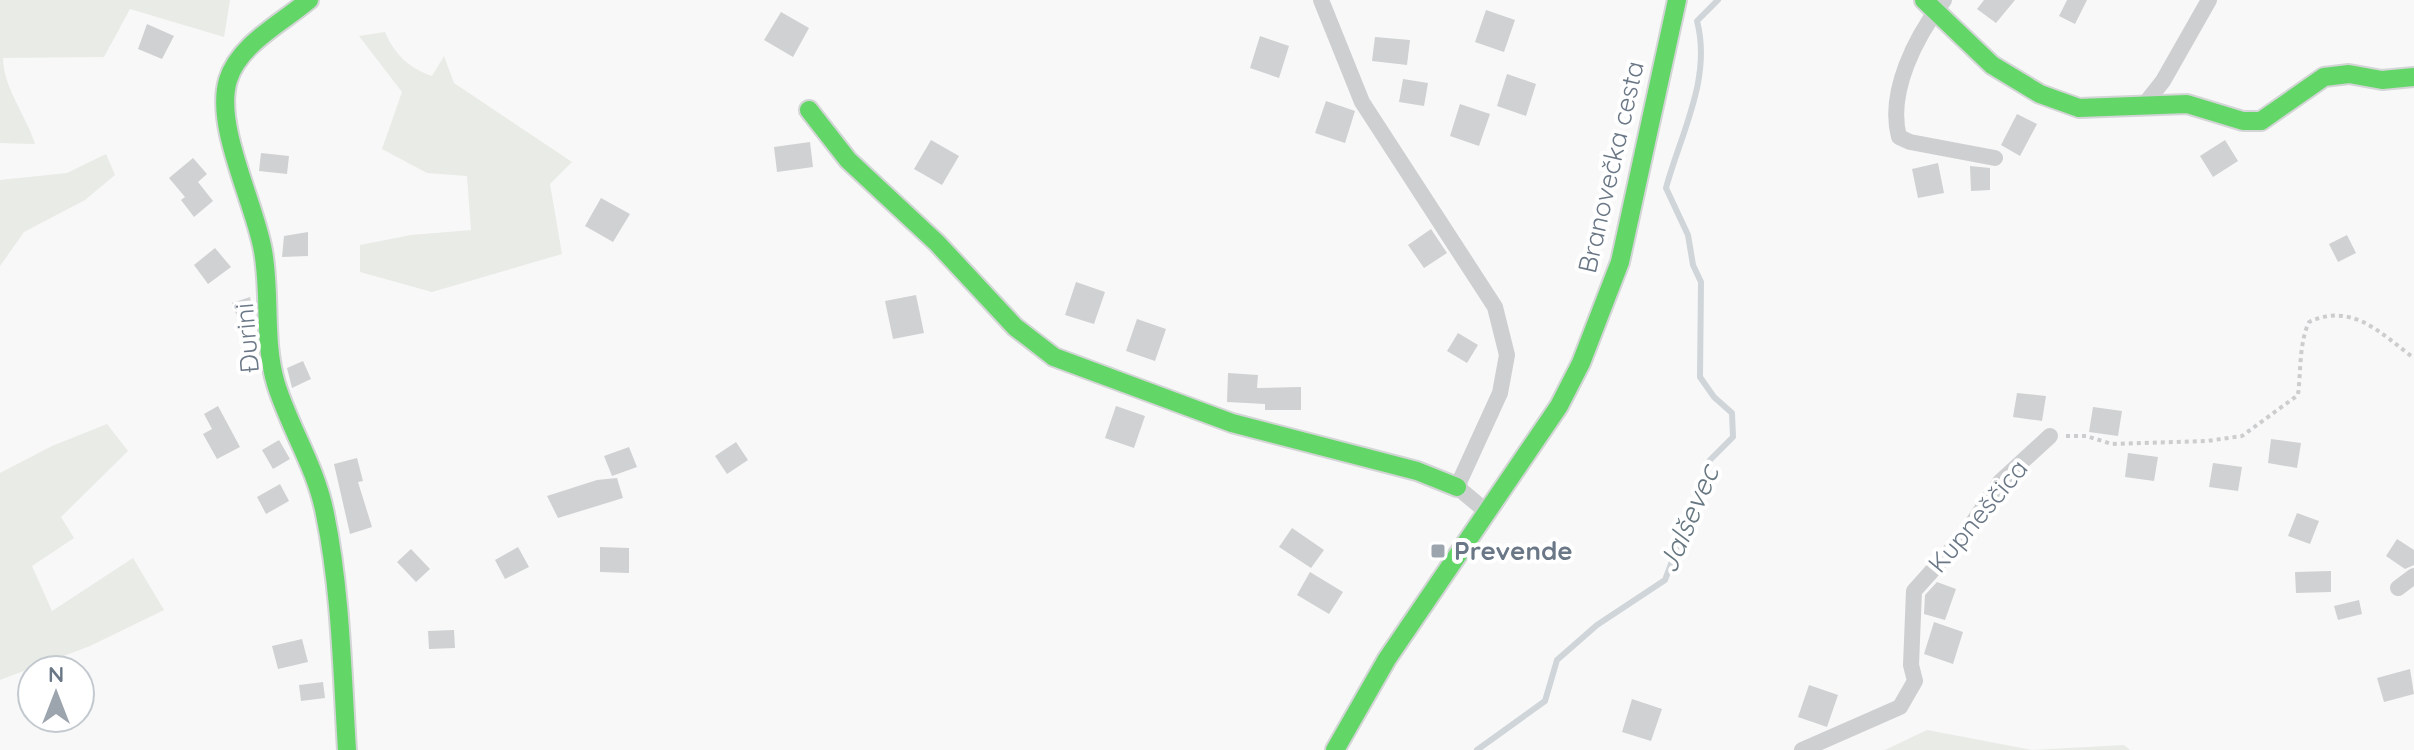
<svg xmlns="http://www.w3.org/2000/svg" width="2414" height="750" viewBox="0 0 2414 750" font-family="Quicksand,sans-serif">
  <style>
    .green { fill: #e8ebe6 }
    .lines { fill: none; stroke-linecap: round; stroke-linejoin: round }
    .stream { stroke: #cfd5d9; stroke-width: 6 }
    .building { fill: #cfd1d2 }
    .fast-casing { stroke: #d4d5d6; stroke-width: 22 }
    .path { stroke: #cccdce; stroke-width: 4; stroke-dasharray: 4 4; stroke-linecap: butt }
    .street { stroke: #cecfd1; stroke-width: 16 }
    .fast { stroke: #63d668; stroke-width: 18 }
    .poi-dot { fill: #9ca4ae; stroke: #fff; stroke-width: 3 }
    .labels { text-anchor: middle; stroke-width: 8; stroke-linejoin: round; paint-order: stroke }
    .street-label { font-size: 26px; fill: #6a7786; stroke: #fff }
    .poi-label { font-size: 26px; font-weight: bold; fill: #6a7786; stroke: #fff; text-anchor: start }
    .water-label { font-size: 28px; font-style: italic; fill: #667781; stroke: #fff }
  </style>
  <rect width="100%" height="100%" fill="#f8f8f8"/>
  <path class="green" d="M 0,0 L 230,0 L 224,37 L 130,9 L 104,57 L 3,58 C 3,87 26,115 35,144 L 0,143 Z
    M 385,32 C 395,55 409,68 432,76 L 444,56 L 454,83 L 572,162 L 550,184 L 562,254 L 432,292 L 360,272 L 360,245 L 411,235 L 471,230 L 467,176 L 427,173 L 382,149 L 402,92 L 359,36 Z
    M 106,154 L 115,175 L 85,200 L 24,232 L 0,266 L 0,180 L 67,173 Z
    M 107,424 L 128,451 L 61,517 L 74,538 L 32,566 L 52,611 L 133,558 L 164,610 L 90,646 L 0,680 L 0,473 L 52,446 Z
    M 1927,730 L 2032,750 L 2124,745 L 2130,750 L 1885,750 Z"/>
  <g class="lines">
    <path class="stream" d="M 1477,750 L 1545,701 L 1557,660 L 1597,625 L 1665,580 L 1710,460 L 1733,437 L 1732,413 L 1714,397 L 1700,377 L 1701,282 L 1693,265 L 1688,235 L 1666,188 C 1681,133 1712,78 1697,21 L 1718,0"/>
  </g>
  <path class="building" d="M 1984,0 L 2015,0 L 1996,23 L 1977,9 Z
    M 2067,0 L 2087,0 L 2075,24 L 2059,16 Z
    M 1486,10 L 1515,20 L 1504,52 L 1475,42 Z
    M 781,12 L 809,28 L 793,57 L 764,40 Z
    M 147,24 L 174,36 L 162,59 L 138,49 Z
    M 1260,36 L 1289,46 L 1279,78 L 1250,68 Z
    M 1375,37 L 1410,40 L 1407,65 L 1372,61 Z
    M 1507,74 L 1536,84 L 1526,116 L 1497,106 Z
    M 1403,79 L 1428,83 L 1424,106 L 1399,102 Z
    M 1326,101 L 1355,111 L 1345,143 L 1315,133 Z
    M 1460,104 L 1490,114 L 1479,146 L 1450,136 Z
    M 2017,114 L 2037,124 L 2020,156 L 2001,145 Z
    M 931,140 L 959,156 L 942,185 L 914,169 Z
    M 2225,140 L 2238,161 L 2213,177 L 2200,156 Z
    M 810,142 L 813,167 L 777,172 L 774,147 Z
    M 261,153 L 289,156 L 287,174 L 259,171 Z
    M 193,158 L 207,174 L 198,182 L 213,201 L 194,217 L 181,200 L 185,197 L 169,178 Z
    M 1938,163 L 1944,193 L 1918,198 L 1912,169 Z
    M 1970,166 L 1990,168 L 1990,190 L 1971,191 Z
    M 601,198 L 630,214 L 613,242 L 585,226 Z
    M 1431,229 L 1447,253 L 1424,268 L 1408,245 Z
    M 308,232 L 308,256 L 282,257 L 284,236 Z
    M 2347,235 L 2356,253 L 2338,262 L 2329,244 Z
    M 215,248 L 231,267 L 208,284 L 194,265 Z
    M 1076,282 L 1105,292 L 1094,324 L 1065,315 Z
    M 916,295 L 924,333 L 893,339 L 885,301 Z
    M 250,297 L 254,316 L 239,322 L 232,303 Z
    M 1137,319 L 1166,329 L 1155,361 L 1126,351 Z
    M 1458,333 L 1478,345 L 1467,363 L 1447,351 Z
    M 303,361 L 311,379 L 292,388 L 287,368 Z
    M 1228,373 L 1258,375 L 1257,388 L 1301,387 L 1301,410 L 1265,410 L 1265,404 L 1227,402 Z
    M 2017,393 L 2046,396 L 2042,421 L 2013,417 Z
    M 218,406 L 240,447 L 217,459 L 203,434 L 212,429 L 204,414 Z
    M 1116,406 L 1145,416 L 1134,448 L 1105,438 Z
    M 2093,407 L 2122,411 L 2118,436 L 2089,432 Z
    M 2271,439 L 2301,443 L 2297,468 L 2268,463 Z
    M 279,440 L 290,459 L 273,469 L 262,450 Z
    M 736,442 L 748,460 L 727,474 L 715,456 Z
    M 629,447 L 637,467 L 612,476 L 604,456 Z
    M 2128,453 L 2158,457 L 2154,481 L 2125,477 Z
    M 357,458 L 363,481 L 358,482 L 372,527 L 350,534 L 334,464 Z
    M 2213,463 L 2242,467 L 2238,491 L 2209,487 Z
    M 617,478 L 623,498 L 558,518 L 547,496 L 597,480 Z
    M 280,484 L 289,501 L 266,514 L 257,497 Z
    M 2297,513 L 2319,521 L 2310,544 L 2288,536 Z
    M 1292,528 L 1324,550 L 1311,568 L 1279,547 Z
    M 2397,539 L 2414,550 L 2414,565 L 2405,569 L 2386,556 Z
    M 518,547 L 529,567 L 505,579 L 495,560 Z
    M 600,547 L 629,548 L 629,573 L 600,572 Z
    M 411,549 L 430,569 L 416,582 L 397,562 Z
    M 2331,571 L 2331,592 L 2296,593 L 2295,572 Z
    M 1310,572 L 1343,592 L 1329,614 L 1297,595 Z
    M 1937,582 L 1956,589 L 1945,620 L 1924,614 L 1925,595 Z
    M 2359,600 L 2362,614 L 2338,620 L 2334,606 Z
    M 1934,622 L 1963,632 L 1953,664 L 1924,654 Z
    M 454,630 L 455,648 L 429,649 L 428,631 Z
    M 302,639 L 308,662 L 278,669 L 272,646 Z
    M 2410,669 L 2414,694 L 2384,702 L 2377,678 Z
    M 323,682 L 325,698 L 301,701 L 299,685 Z
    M 1809,685 L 1838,695 L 1827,727 L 1798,717 Z
    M 1632,699 L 1662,709 L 1651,741 L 1622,732 Z"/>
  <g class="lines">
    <defs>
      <path id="fast" d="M 309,0 C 282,23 239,44 228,80 C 214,127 255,203 263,251 C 271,295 263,341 276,384 C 290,429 316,467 325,514 C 341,592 342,671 347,750
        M 1924,0 L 1992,65 L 2040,94 L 2079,108 L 2187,104 L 2243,121 L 2261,121 L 2324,77 L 2349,74 L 2382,80 L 2414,77
        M 809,110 L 848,160 L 937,243 L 1015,327 L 1054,357 L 1232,423 L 1417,471 L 1457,487
        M 1335,750 L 1387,659 L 1559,406 L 1581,363 L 1620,262 L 1677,0"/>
    </defs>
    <use href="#fast" class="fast-casing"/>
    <path class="path" d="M 2066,436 L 2086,436 L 2112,444 L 2207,441 L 2242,436 L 2298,395 C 2301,371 2299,343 2309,322 C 2353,302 2380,333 2414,358"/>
    <path class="street" d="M 1321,0 L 1362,102 L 1495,307 L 1507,355 L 1500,393 L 1457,487 L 1487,512
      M 1944,0 C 1916,36 1887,92 1899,137 L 1910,142 L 1995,158
      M 2144,105 L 2163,81 L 2209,0
      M 2398,588 L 2414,576
      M 1802,750 L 1900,707 L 1915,681 L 1911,665 L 1914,591 L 1966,533 L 2000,482 L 2050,436"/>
    <use href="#fast" class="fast"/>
  </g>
  <rect class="poi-dot" x="1430" y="543" width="16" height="16" rx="4"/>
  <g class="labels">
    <g class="street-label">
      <text transform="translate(1611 167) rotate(-77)" y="9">Branovečka cesta</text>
      <text transform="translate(247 338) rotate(-95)" y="9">Đurini</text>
      <text transform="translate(1978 516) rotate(-50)" y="9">Kupneščica</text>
    </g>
    <g class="poi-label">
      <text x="1454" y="560">Prevende</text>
    </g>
    <g class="water-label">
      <text transform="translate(1688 519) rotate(-67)" y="10">Jalševec</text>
    </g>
  </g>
  <g transform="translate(56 694)"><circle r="38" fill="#ffffff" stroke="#c3c9cf" stroke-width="2"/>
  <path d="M0-6L14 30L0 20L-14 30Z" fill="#9ca4ae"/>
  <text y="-12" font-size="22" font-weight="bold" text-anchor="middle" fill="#6a7786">N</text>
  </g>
</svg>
